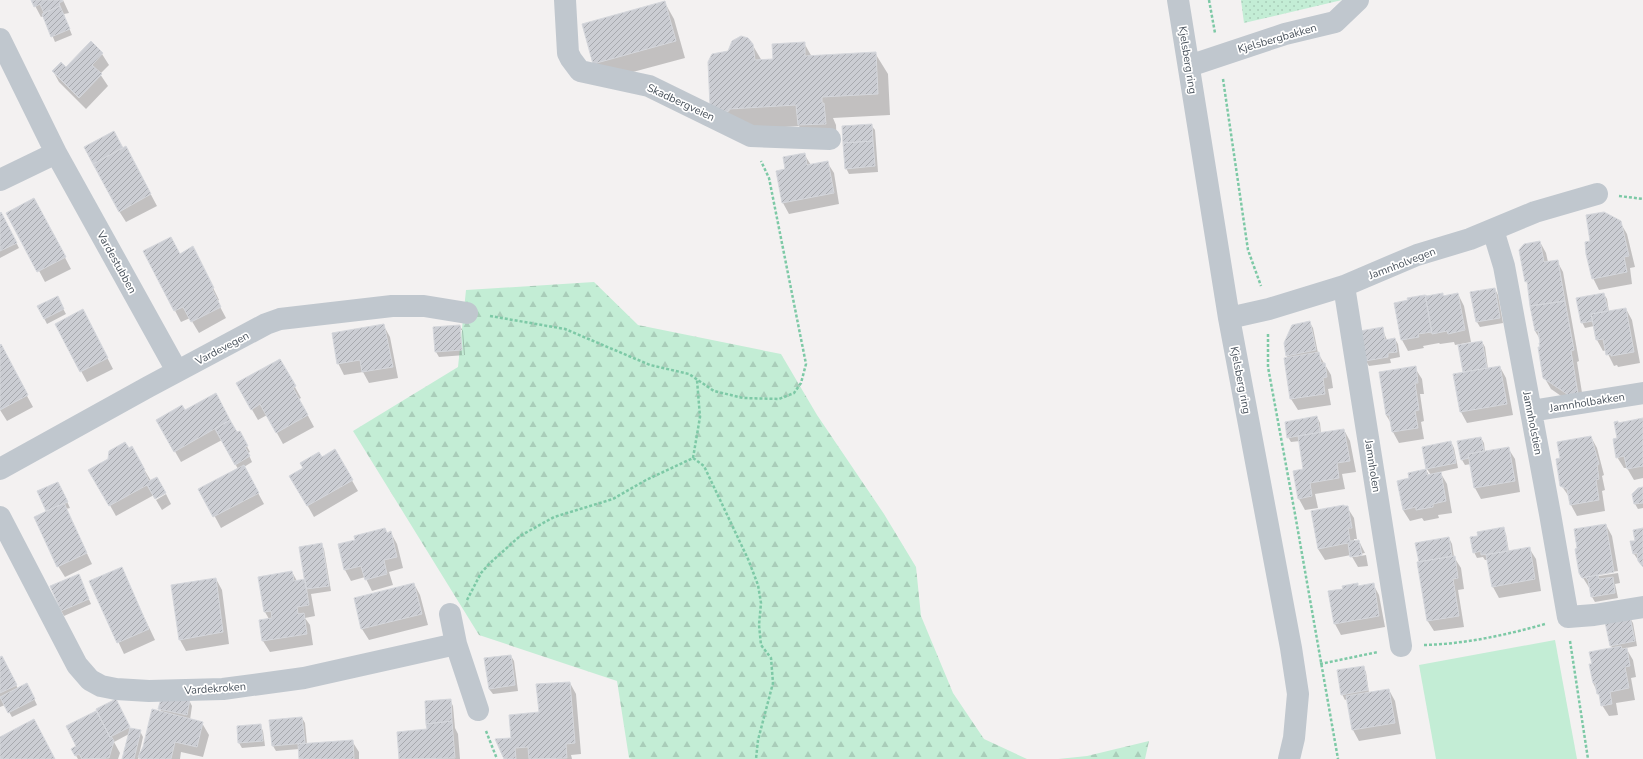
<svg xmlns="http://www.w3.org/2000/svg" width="1643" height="759" viewBox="0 0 1643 759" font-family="'Nunito Sans',sans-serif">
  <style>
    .grass { fill: url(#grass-dots) }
    .forest { fill: url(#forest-firs) }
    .garden { fill: #c3edd5 }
    .shadow { fill: #0003; fill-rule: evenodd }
    .building { fill: url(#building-hatch); stroke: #d5d7dc }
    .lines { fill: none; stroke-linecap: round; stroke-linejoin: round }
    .path { stroke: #7dc9a6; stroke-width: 2.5; stroke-dasharray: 3 2; stroke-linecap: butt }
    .minor { stroke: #c0c7ce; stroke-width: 22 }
    .labels { text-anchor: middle; stroke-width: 3.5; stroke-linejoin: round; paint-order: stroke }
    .street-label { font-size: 11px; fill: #4a535d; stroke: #fff }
  </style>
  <defs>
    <pattern id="grass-dots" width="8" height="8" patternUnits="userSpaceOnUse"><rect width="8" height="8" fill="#c3edd5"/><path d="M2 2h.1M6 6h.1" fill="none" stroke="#a9cdb9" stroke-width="1.8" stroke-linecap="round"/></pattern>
    <pattern id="forest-firs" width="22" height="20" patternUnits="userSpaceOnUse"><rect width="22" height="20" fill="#c3edd5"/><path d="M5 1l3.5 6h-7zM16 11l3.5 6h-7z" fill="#a9cdb9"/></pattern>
    <pattern id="building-hatch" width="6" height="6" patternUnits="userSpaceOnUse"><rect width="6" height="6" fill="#cbcdd3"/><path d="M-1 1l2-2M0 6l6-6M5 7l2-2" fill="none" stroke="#a7a9ae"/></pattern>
  </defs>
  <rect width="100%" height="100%" fill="#f3f1f1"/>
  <path class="grass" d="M 1241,0 L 1342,0 L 1244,23 Z"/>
  <path class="forest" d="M 594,282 L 638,325 L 781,354 L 817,415 L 884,514 L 916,567 L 921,616 L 953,693 L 984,739 L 1027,759 L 632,759 L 629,758 L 617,681 L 479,635 L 353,431 L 458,367 L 466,290 Z
    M 1149,741 L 1145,759 L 1058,759 L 1087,756 Z"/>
  <path class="garden" d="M 1555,640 L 1577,759 L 1436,759 L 1419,665 Z"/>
  <path class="shadow" d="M 32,0 L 63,0 L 69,13 L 64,14 L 65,18 L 72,35 L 55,42 L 44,16 L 41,17 Z
    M 665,3 L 674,19 L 685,58 L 603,80 L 594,63 Z
    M 91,43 L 102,54 L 109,65 L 100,74 L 108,86 L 86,109 L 59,82 L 53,71 L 66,69 Z
    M 804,43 L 812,57 L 875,53 L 888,74 L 890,115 L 833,118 L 836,125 L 837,145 L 811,146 L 799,126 L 740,130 L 724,127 L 728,52 L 752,44 L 762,61 L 774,60 Z
    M 871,125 L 875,130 L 878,172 L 849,174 L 846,168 Z
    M 123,149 L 132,159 L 157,206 L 126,222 L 119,211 Z
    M 804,154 L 811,165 L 827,162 L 834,173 L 839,204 L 789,214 L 783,203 L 786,170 Z
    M 40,210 L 71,269 L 45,282 L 8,213 Z
    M 0,214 L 4,219 L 19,248 L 0,258 Z
    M 1620,222 L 1627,234 L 1635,267 L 1630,268 L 1632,284 L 1599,290 L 1593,278 L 1592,242 Z
    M 1540,242 L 1546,253 L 1548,262 L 1557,261 L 1563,272 L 1579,361 L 1577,362 L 1584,405 L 1577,407 L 1551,389 L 1544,377 L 1540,339 L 1535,331 L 1529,286 L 1526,281 Z
    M 144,252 L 180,255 L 199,259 L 219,300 L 217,301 L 226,318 L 199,333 L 190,318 L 181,322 Z
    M 1495,289 L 1498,295 L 1503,323 L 1480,327 L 1477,322 Z
    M 1442,294 L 1444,297 L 1458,294 L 1464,306 L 1471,342 L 1455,345 L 1454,342 L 1440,344 L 1439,343 L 1423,346 L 1424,348 L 1408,351 L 1402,340 Z
    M 1604,294 L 1607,299 L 1609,312 L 1626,309 L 1632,320 L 1640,363 L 1618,367 L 1617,365 L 1614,366 L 1606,350 L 1603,351 L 1597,340 L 1594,326 L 1585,328 L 1582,322 Z
    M 60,303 L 66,314 L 47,324 L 44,318 Z
    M 89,322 L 113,369 L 87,382 L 81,371 Z
    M 1310,323 L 1313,328 L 1318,353 L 1331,375 L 1333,388 L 1328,389 L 1331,405 L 1298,410 L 1291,399 L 1287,356 Z
    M 384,326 L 390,337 L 398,378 L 369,383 L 363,372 L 344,375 L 338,363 Z
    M 460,326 L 463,331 L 465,355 L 439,357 L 436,352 ZM 460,330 L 462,330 L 464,355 L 462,355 Z
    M 1382,328 L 1387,340 L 1395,339 L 1398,344 L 1400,357 L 1390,359 L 1391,363 L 1369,366 L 1366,361 Z
    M 1482,342 L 1485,347 L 1488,369 L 1500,367 L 1506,378 L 1513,415 L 1467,423 L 1461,412 L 1454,375 L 1465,373 L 1459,346 Z
    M 0,346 L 33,407 L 7,421 L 0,410 Z
    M 280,360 L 301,398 L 299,399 L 314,427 L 283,444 L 267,415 L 258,420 L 237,384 Z
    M 1415,368 L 1422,379 L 1424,394 L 1420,394 L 1424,421 L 1421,422 L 1424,439 L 1399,443 L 1393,432 L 1391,423 L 1386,415 Z
    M 215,395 L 237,433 L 239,432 L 250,452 L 248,453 L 252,462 L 244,467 L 264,504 L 221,528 L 200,489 L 238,469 L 222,440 L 181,462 L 157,420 L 184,412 Z
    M 1317,417 L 1320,423 L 1321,433 L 1344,430 L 1350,441 L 1356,472 L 1342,474 L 1345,489 L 1315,494 L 1318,508 L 1305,510 L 1299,499 L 1305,469 L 1300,441 L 1291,442 L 1288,437 Z
    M 1643,419 L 1643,478 L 1634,480 L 1627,468 L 1624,468 L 1617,457 L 1618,424 Z
    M 1591,437 L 1597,448 L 1604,475 L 1602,476 L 1605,490 L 1602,491 L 1605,511 L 1577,516 L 1571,505 L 1570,498 L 1561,485 L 1561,459 Z
    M 1481,438 L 1484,443 L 1485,452 L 1508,448 L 1515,459 L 1520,492 L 1481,499 L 1475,488 L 1471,464 L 1465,465 L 1462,460 Z
    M 1451,442 L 1454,448 L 1458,468 L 1440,472 L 1447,484 L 1452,513 L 1438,515 L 1439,518 L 1424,521 L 1422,518 L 1410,521 L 1403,510 L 1411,479 L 1426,470 L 1429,475 L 1431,475 L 1427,469 Z
    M 131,447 L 151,481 L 154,495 L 116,516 L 90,470 Z
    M 335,451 L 358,491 L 314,517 L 291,476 Z
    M 61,488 L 70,508 L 66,509 L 92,564 L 65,577 L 58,566 L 48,512 L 39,492 Z
    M 1643,488 L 1643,508 L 1638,509 L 1635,504 Z
    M 166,494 L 171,504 L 162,510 L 156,500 Z
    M 1347,507 L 1354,518 L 1357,539 L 1354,539 L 1354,542 L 1359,541 L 1365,553 L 1354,555 L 1354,557 L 1366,555 L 1368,566 L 1358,567 L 1351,555 L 1325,560 L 1318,549 Z
    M 1606,525 L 1612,536 L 1618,571 L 1587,576 L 1593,577 L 1618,573 L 1620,583 L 1615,584 L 1618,598 L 1595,602 L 1592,597 L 1590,589 L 1580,573 Z
    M 1503,528 L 1506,534 L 1509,552 L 1529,548 L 1536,559 L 1541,591 L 1499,598 L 1493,587 L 1488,560 L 1485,560 L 1483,557 L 1477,558 L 1474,552 L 1479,536 Z
    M 385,529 L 388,534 L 391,533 L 397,544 L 403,568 L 389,572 L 393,585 L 372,591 L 365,577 L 351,581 L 345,570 L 356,541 Z
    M 1643,529 L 1643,567 L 1634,554 Z
    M 1449,538 L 1452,544 L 1454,557 L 1461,568 L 1464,589 L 1458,590 L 1464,627 L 1434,631 L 1427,620 L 1418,563 Z
    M 321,544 L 324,549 L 331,591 L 311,594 L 315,616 L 305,618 L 310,625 L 313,645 L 270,652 L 263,641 L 260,621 L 269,619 L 265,612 L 259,577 L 292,572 L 297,581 L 306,580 Z
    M 121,568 L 155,640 L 124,654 L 90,582 Z
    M 216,579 L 222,590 L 229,644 L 186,651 L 180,640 Z
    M 81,581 L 91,604 L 64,616 L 61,610 Z
    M 414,584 L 420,595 L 428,625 L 369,640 L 362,629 Z
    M 1357,584 L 1359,587 L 1373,584 L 1379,595 L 1385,627 L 1341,635 L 1335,624 L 1329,592 L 1344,590 Z
    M 1630,618 L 1633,623 L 1637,646 L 1626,648 L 1633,660 L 1636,677 L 1631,678 L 1635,700 L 1616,703 L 1618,715 L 1609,716 L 1602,705 L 1601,699 L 1593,683 L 1612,648 L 1611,645 Z
    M 511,656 L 514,661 L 518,691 L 493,694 L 489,689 Z
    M 0,658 L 8,668 L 18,689 L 30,690 L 37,705 L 12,717 L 5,705 L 0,707 Z
    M 1363,667 L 1366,672 L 1369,693 L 1389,690 L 1395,701 L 1401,734 L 1359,741 L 1353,730 L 1347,699 L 1345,700 L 1342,694 Z
    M 570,683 L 576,694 L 581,754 L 571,755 L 572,759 L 505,759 L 512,739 L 540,713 Z
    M 189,700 L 192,706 L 190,720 L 202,723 L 209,735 L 203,757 L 181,752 L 180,759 L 140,759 L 139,757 L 138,759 L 123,759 L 129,734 L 114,742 L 120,753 L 118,759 L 78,759 L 72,749 L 77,747 L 99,717 L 118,706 L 130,729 L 140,731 L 143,737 L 139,755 L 162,713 L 160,709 Z
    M 450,700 L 453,706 L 455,728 L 458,734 L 460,759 L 400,759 L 398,733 L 428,730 Z
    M 302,718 L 305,723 L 307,744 L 352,741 L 359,752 L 359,759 L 300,759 L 299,749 L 276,751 L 273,746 Z
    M 260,725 L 263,731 L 265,746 L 242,748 L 239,743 L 238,727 Z"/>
  <path class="building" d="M 31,0 L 62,0 L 63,1 L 59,3 L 60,6 L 44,13 L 40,4 L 34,7 Z
    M 665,1 L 676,41 L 593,64 L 582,24 Z
    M 60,6 L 70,29 L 51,37 L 42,14 Z
    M 741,36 L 748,38 L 753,44 L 755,60 L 773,59 L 772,44 L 805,42 L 805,56 L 876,52 L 878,94 L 822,97 L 822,103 L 824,103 L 826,124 L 798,125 L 796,105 L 729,109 L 729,111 L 722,113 L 710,106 L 708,62 L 712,54 L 728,51 L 732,41 Z
    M 91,41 L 103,53 L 92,65 L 102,74 L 79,98 L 52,71 L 61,62 L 66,67 Z
    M 872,124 L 873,141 L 843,143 L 842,126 Z
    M 114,131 L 123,148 L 93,164 L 84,147 Z
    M 873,141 L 875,166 L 845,169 L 843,143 Z
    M 126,146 L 151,194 L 119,212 L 93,164 Z
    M 805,153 L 807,165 L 828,161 L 834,193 L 782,203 L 776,171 L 785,169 L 783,157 Z
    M 34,198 L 66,257 L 37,272 L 6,213 Z
    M 1,212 L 17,243 L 0,251 L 0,213 Z
    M 1604,212 L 1621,221 L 1629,256 L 1624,257 L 1627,272 L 1592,279 L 1586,254 L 1585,242 L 1590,241 L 1586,215 Z
    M 171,237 L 180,254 L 193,246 L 214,288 L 212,289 L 221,307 L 191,322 L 183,307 L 174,311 L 143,251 Z
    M 1540,241 L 1544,262 L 1558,260 L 1565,301 L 1530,306 L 1527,281 L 1525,282 L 1519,250 L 1524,244 Z
    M 1495,288 L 1500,318 L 1476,322 L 1470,292 Z
    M 1443,293 L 1443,296 L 1458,293 L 1465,330 L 1448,334 L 1447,331 L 1432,334 L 1425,295 L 1427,296 Z
    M 1604,293 L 1608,311 L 1591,314 L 1593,321 L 1581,323 L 1576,298 Z
    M 1425,295 L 1432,332 L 1418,334 L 1419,337 L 1401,340 L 1394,303 L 1408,300 L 1407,298 Z
    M 58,296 L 64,309 L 44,319 L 37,306 Z
    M 1565,301 L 1574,350 L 1571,351 L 1578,394 L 1570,396 L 1543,378 L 1538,347 L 1540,347 L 1539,343 L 1540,343 L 1538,331 L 1535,331 L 1530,306 Z
    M 1626,308 L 1634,352 L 1611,356 L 1611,354 L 1606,355 L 1603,339 L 1596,340 L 1591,314 Z
    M 83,309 L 108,358 L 80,372 L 55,324 Z
    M 1310,321 L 1316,350 L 1286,356 L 1284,343 L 1292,325 Z
    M 384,324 L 393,367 L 362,372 L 360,360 L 337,364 L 332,333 Z
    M 460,325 L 462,350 L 435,352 L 433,327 Z
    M 1383,327 L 1385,340 L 1395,338 L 1397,352 L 1388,353 L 1388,357 L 1365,361 L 1360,331 Z
    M 1482,341 L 1487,368 L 1463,372 L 1458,345 Z
    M 1,344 L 28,395 L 0,410 L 0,345 Z
    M 1319,352 L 1321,363 L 1325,363 L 1327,377 L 1323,378 L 1325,394 L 1290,399 L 1284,358 Z
    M 280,359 L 296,386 L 293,388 L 308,415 L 276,433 L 260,404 L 251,410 L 236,383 Z
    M 1416,366 L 1418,383 L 1415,383 L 1419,410 L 1415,411 L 1418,428 L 1392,432 L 1389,415 L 1386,415 L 1379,372 Z
    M 1500,366 L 1507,404 L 1460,412 L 1453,374 Z
    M 216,393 L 230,420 L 174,452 L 156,420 L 182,405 L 185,410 Z
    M 1317,416 L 1320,432 L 1287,438 L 1285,422 Z
    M 1643,418 L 1643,466 L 1627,469 L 1624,456 L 1616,458 L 1613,439 L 1617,438 L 1614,422 L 1618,421 L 1618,423 Z
    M 230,420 L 237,432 L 240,431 L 248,446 L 245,447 L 250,456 L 235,465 L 215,429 Z
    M 1344,429 L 1350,461 L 1337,463 L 1339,478 L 1310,483 L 1312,496 L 1298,499 L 1293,471 L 1303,469 L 1298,436 Z
    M 1591,436 L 1599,464 L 1597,465 L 1599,479 L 1596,480 L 1599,500 L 1570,505 L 1567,489 L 1560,486 L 1556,459 L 1560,458 L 1557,442 Z
    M 1481,437 L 1484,451 L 1468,454 L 1469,458 L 1461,460 L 1457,441 Z
    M 1451,441 L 1456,463 L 1426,469 L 1422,447 Z
    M 125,442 L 129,448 L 132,446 L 145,470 L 144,471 L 149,481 L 157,477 L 166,493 L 155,499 L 147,485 L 109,506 L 88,470 L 108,459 L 109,451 Z
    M 1509,447 L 1515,481 L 1474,488 L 1468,454 Z
    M 335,449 L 353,480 L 307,506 L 289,476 L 303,468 L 300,463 L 319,452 L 322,457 Z
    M 244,465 L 259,493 L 213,517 L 198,489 Z
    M 1426,469 L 1427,475 L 1441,472 L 1446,501 L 1433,504 L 1433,507 L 1416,510 L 1416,507 L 1403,510 L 1397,481 L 1409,478 L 1408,473 Z
    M 58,482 L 68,502 L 46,511 L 37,491 Z
    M 1643,487 L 1643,503 L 1634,504 L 1632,494 L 1638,488 Z
    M 64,503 L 87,553 L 57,567 L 34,517 Z
    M 1344,505 L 1344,506 L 1348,506 L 1352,528 L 1348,528 L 1350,541 L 1359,540 L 1362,555 L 1350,557 L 1348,543 L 1318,549 L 1311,511 Z
    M 1606,524 L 1614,572 L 1582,578 L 1579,573 L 1575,549 L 1577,548 L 1574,529 Z
    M 1504,527 L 1508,551 L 1481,555 L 1481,551 L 1473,553 L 1470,537 L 1478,536 L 1477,532 Z
    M 385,528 L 387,533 L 391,531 L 397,557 L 384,560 L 387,574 L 365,580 L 361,566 L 344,570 L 338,544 L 355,540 L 354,536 Z
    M 1643,528 L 1643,567 L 1638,561 L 1637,553 L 1633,554 L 1630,541 L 1635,541 L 1633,530 Z
    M 1449,537 L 1452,556 L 1419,562 L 1415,543 Z
    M 322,543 L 329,586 L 306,589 L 299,547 Z
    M 1530,547 L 1535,579 L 1492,587 L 1486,555 Z
    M 1455,556 L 1458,578 L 1453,579 L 1459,616 L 1427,621 L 1417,562 Z
    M 122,567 L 149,629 L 117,643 L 89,581 Z
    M 292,571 L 294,581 L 305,579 L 309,605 L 297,607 L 298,614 L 304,613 L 307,634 L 262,641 L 259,620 L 272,618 L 271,611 L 264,612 L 258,577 Z
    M 79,574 L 89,599 L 61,611 L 50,586 Z
    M 1598,575 L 1599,579 L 1613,577 L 1615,593 L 1591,597 L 1588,580 L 1585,577 Z
    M 216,578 L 223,632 L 179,640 L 171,585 Z
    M 414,583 L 422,614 L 361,629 L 354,598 Z
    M 1358,583 L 1358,586 L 1374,583 L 1379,616 L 1334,624 L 1328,591 L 1343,589 L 1342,586 Z
    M 1630,617 L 1635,641 L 1610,646 L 1605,622 Z
    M 1621,646 L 1622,649 L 1627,648 L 1630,666 L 1625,667 L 1629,688 L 1610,692 L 1612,704 L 1601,706 L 1599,694 L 1597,694 L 1595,683 L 1593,683 L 1589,664 L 1592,664 L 1589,652 Z
    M 511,655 L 515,685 L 489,689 L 484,658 Z
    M 2,656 L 17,685 L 0,693 L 0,657 Z
    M 1364,666 L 1368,690 L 1341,695 L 1337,670 Z
    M 570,682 L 575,743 L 566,744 L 567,758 L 529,759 L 528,747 L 515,748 L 516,759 L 504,759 L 495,739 L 511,738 L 509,715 L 539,712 L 536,684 Z
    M 27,683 L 35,699 L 8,713 L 0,697 Z
    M 1389,689 L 1395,723 L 1352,730 L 1346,696 Z
    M 116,699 L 130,727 L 110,737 L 96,709 Z
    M 161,699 L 190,699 L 187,715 L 158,709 Z
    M 451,699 L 452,721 L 426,724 L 425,701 Z
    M 152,709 L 203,722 L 197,747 L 175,742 L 171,759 L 140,759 L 140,758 L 138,757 L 143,747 Z
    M 96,711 L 110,737 L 111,736 L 114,741 L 109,758 L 82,759 L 79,754 L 75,756 L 71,749 L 76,746 L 66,726 Z
    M 302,717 L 305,743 L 272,746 L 269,720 Z
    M 34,719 L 55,759 L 0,759 L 0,737 Z
    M 452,721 L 455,758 L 399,759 L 397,732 L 427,729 L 426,724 Z
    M 261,724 L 263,741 L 238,743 L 237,726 Z
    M 130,728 L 141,730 L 134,759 L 122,759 Z
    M 353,740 L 354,759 L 299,759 L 298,744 Z"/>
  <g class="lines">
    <path class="path" d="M 1209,0 L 1215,33
      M 1223,79 L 1248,250 L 1261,286
      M 1619,196 L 1643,199
      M 490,316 L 565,329 L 650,365 L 689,374 L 714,391 L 743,398 L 779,399 L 794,393 L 801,383 L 806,364 L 769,178 L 761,161
      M 1268,334 L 1268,367 L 1295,514 L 1338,759
      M 693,458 L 700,417 L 697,380
      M 467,600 L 481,573 L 490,563 L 520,536 L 554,517 L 613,499 L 646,480 L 693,458 L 704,466 L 748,559 L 758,585 L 761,603 L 759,625 L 761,645 L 771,658 L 773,683 L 758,740 L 756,759
      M 1570,641 L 1588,759
      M 1424,645 C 1465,644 1506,635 1545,624
      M 1320,664 L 1378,652
      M 486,731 L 497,759"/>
    <path class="minor" d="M 565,0 L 568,53 L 571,59 L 580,71 L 649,86 L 751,136 L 830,139
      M 1178,0 L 1229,318 L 1291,648 L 1298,694 L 1294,738 L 1289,759
      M 0,39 L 56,153 L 177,371
      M 1189,66 L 1285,34 L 1335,22 L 1358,0
      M 0,180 L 56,153
      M 1493,230 L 1504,266 L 1550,514 L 1568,617 L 1594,615 L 1643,607
      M 1344,286 L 1401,646
      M 1229,318 L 1269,309 L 1344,286 L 1417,255 L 1470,239 L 1535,212 L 1597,194
      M 1531,411 L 1643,393
      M 0,469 L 148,387 L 266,324 L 280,319 L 392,306 L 424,306 L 467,313
      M 0,517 L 77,665 L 90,680 L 101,686 L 116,689 L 149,691 L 223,689 L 304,678 L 456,644 L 478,710
      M 450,614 L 456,644"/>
  </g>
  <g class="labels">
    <g class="street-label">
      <text transform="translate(1277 38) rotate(-16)" y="4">Kjelsbergbakken</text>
      <text transform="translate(1188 60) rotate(81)" y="4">Kjelsberg ring</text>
      <text transform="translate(681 102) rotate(25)" y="4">Skadbergveien</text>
      <text transform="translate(117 262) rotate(61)" y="4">Vardestubben</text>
      <text transform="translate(1402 263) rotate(-21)" y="4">Jamnholvegen</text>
      <text transform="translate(222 348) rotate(-28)" y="4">Vardevegen</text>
      <text transform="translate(1241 380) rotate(79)" y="4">Kjelsberg ring</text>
      <text transform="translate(1587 402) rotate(-9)" y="4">Jamnholbakken</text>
      <text transform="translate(1533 423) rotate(79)" y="4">Jamnholstien</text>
      <text transform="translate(1373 466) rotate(81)" y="4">Jamnholen</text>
      <text transform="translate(215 688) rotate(-4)" y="4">Vardekroken</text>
    </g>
  </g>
</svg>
